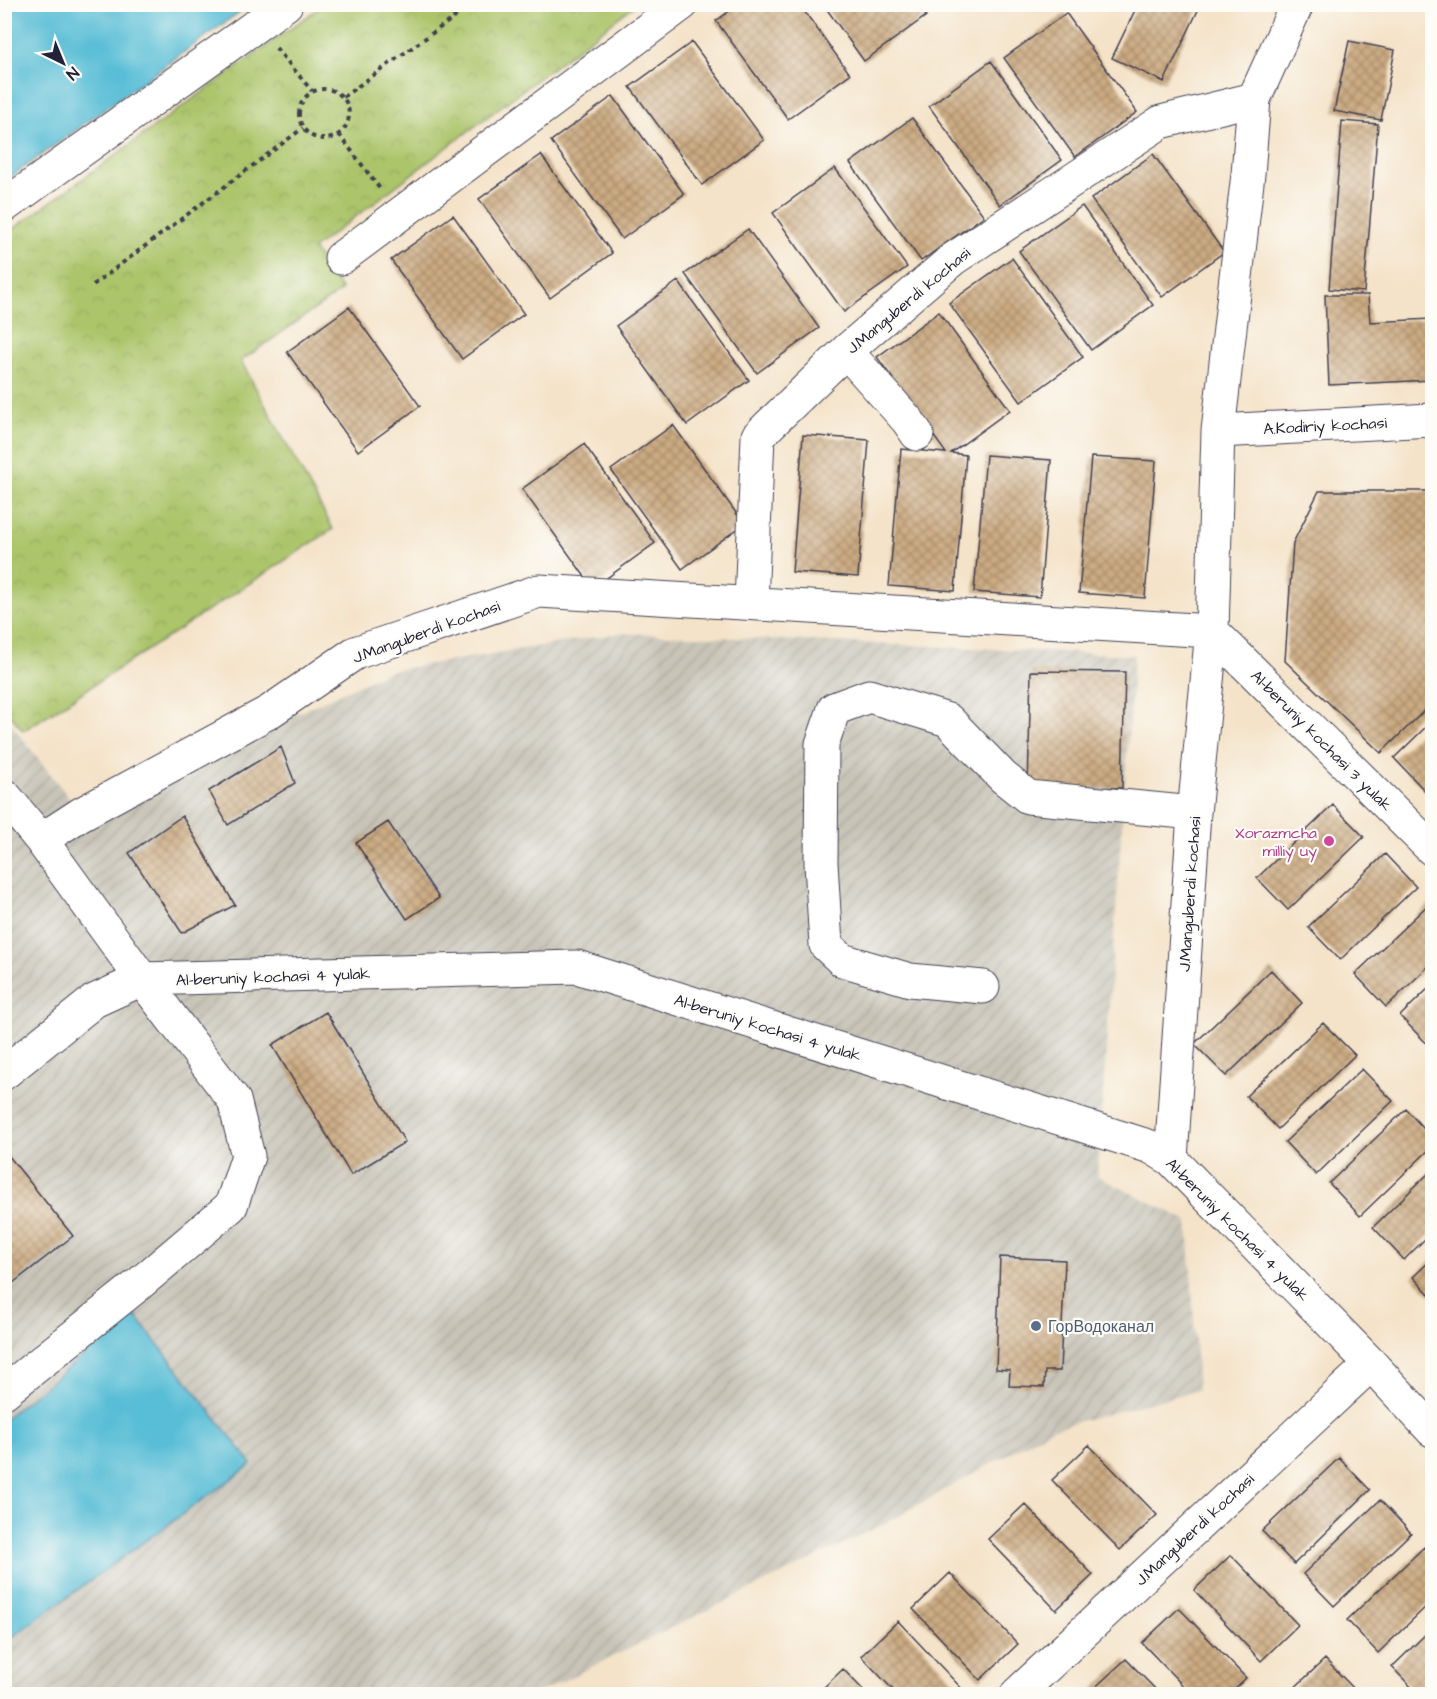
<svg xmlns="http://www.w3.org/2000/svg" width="1437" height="1699" viewBox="0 0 1437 1699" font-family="'Architects Daughter',sans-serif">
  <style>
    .industrial { fill: url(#industrial-furrows) }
    .park { fill: url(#park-crowns); stroke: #677453; stroke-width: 1.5 }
    .water { fill: #58bdd6; stroke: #3d7088; stroke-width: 1.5 }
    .building { fill: url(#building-cross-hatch) }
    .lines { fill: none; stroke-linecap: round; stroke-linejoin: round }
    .minor-casing { stroke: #423f50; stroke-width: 35 }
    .path { stroke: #423f50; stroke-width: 4; stroke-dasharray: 4.5 4.5; stroke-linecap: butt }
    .minor { stroke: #fff; stroke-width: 33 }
    .hotel-dot { fill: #d1479c; stroke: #fdfcf7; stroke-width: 2 }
    .service-dot { fill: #5c6f8a; stroke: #fdfcf7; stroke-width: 2 }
    .labels { text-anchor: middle; stroke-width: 4.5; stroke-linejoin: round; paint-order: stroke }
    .street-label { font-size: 16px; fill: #22223b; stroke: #fdfcf7 }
    .hotel-label { font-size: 16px; fill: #b23c85; stroke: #fdfcf7; text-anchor: end }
    .service-label { font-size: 16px; fill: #4e5e75; stroke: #fdfcf7; text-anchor: start }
  </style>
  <defs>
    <pattern id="industrial-furrows" width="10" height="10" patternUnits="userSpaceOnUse" patternTransform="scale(1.5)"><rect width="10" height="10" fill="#c8c4b8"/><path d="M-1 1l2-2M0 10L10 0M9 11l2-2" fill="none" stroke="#aca89f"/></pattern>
    <pattern id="park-crowns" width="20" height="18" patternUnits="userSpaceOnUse" patternTransform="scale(1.5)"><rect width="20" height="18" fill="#acc56b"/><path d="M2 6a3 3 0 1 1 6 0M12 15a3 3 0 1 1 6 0" fill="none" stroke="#94a95e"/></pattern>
    <pattern id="building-cross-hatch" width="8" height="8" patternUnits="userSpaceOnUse" patternTransform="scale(1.5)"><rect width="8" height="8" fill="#ccab82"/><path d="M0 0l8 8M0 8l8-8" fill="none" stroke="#a58b6c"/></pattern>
  </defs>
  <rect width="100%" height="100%" fill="#fdfcf7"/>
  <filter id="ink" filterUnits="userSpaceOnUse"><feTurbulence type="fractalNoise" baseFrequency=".0167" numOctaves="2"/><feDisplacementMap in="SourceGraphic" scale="12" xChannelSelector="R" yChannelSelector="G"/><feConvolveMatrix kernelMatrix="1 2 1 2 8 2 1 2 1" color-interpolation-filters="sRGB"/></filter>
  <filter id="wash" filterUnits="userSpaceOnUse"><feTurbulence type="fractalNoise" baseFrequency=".008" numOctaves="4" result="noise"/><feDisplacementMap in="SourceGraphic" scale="24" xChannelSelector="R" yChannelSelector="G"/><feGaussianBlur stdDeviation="1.35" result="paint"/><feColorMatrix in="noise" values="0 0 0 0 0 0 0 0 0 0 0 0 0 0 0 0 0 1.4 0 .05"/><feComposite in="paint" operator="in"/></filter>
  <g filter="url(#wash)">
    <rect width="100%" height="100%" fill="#f4e3c9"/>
    <path class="industrial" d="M 620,633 L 1134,655 L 1097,1176 L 1188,1221 L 1198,1390 L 1054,1428 L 886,1523 L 536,1694 L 5,1694 L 4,715 L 81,813 L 389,671 Z"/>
    <path class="park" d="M 323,5 L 635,5 L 313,249 L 342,290 L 241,361 L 333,529 L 23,731 L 4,707 L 5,235 Z"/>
    <path class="water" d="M 5,4 L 249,4 L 249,5 L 5,181 Z
      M 135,1315 L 252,1464 L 5,1642 L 5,1418 Z"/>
    <g id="blocks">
      <path class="building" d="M 739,4 L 799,4 L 850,74 L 788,119 L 716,21 Z
        M 823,4 L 917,4 L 926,16 L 864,61 Z
        M 1138,4 L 1201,4 L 1164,82 L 1112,58 Z
        M 1066,13 L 1137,112 L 1075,157 L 1004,58 Z
        M 1349,41 L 1395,50 L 1381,120 L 1334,111 Z
        M 692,42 L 764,140 L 702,185 L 630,87 Z
        M 991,61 L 1062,160 L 1000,205 L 929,106 Z
        M 613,96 L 684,194 L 622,239 L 551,141 Z
        M 912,118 L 984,216 L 921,261 L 850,163 Z
        M 1342,121 L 1378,124 L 1364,292 L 1329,289 Z
        M 1153,154 L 1224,252 L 1162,297 L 1091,199 Z
        M 541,155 L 612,253 L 550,298 L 479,199 Z
        M 835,168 L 907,267 L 844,312 L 773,213 Z
        M 1082,206 L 1153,305 L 1091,350 L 1019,251 Z
        M 453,215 L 524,314 L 462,359 L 391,260 Z
        M 748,229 L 819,328 L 757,373 L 685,274 Z
        M 1012,258 L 1083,357 L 1021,402 L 949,303 Z
        M 678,281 L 749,380 L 687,425 L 616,326 Z
        M 1325,295 L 1368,295 L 1370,322 L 1432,319 L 1432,380 L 1329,385 Z
        M 349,307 L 420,406 L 358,451 L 287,352 Z
        M 939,312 L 1010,410 L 951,453 L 966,455 L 955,591 L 889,586 L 901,449 L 946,453 L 877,357 Z
        M 673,425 L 744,524 L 682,569 L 611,470 Z
        M 803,435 L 869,440 L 858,577 L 792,572 Z
        M 584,444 L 655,543 L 593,588 L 522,489 Z
        M 986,455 L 1051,460 L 1040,597 L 974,592 Z
        M 1091,457 L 1156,461 L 1145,598 L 1079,593 Z
        M 1319,491 L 1432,491 L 1432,703 L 1381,753 L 1285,661 L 1293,543 Z
        M 1031,671 L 1125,672 L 1122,788 L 1028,787 Z
        M 1432,721 L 1432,784 L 1425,791 L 1394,758 Z
        M 281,747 L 295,783 L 228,825 L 209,791 Z
        M 1333,805 L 1364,837 L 1288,910 L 1257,878 Z
        M 182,816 L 235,905 L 182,933 L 129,853 Z
        M 388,822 L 439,898 L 407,919 L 356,843 Z
        M 1385,854 L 1416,887 L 1340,960 L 1308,927 Z
        M 1432,901 L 1432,963 L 1386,1007 L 1355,974 Z
        M 1271,970 L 1302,1003 L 1226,1076 L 1194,1044 Z
        M 1432,985 L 1432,1047 L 1431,1048 L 1400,1016 Z
        M 326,1012 L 405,1142 L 351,1175 L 272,1045 Z
        M 1323,1023 L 1355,1055 L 1278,1129 L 1246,1096 Z
        M 1362,1069 L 1393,1101 L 1316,1175 L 1285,1142 Z
        M 1406,1109 L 1432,1138 L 1432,1147 L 1360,1216 L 1329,1183 Z
        M 4,1150 L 73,1236 L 4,1290 Z
        M 1432,1170 L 1432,1232 L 1404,1260 L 1373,1227 Z
        M 1000,1257 L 1065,1260 L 1060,1371 L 1045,1371 L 1044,1387 L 1009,1386 L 1010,1370 L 996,1369 Z
        M 1432,1259 L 1432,1297 L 1413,1277 Z
        M 1089,1445 L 1157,1515 L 1120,1550 L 1052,1480 Z
        M 1339,1458 L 1370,1490 L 1294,1564 L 1262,1531 Z
        M 1380,1500 L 1411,1533 L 1334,1606 L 1303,1574 Z
        M 1025,1504 L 1093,1575 L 1056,1610 L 988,1539 Z
        M 1424,1547 L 1432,1556 L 1432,1601 L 1378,1653 L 1347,1620 Z
        M 1231,1555 L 1298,1625 L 1261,1661 L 1194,1590 Z
        M 950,1573 L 1018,1644 L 980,1680 L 913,1609 Z
        M 1179,1608 L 1246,1678 L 1229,1694 L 1191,1694 L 1142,1643 Z
        M 898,1621 L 965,1692 L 962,1694 L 897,1694 L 861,1656 Z
        M 1432,1628 L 1432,1690 L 1428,1694 L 1418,1694 L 1392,1667 Z
        M 1126,1659 L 1160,1694 L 1088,1694 Z
        M 1325,1659 L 1359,1694 L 1288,1694 Z
        M 843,1669 L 867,1694 L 817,1694 Z"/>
    </g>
  </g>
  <g filter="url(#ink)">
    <use href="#blocks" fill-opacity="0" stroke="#423f50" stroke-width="1.5"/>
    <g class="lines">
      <defs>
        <path id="minor" d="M 4,206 L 286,4
          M 341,258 L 682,4
          M 846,351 L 908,421 L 917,434
          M 1218,431 L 1432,420
          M 751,603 L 758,436 L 846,351 L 953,259 L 1161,122 L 1254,99
          M 4,795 L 41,840 L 142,979 L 234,1100 L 248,1156 L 231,1206 L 139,1284 L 4,1392
          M 41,840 L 81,814 L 269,712 L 355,653 L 539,591 L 1212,631 L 1432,849
          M 983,987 L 910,980 L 842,960 L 826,945 L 821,863 L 822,744 L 834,709 L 869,696 L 948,720 L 1003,777 L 1028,797 L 1194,813
          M 4,1073 L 94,1001 L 142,979 L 577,967 L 1151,1147 L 1171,1159 L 1371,1364 L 1432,1430
          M 1171,1159 L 1194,813 L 1212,631 L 1218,431 L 1248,174 L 1254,99 L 1297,4
          M 1017,1694 L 1371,1364"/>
      </defs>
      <use href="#minor" class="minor-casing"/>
      <path class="path" d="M 276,48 L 312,91
        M299 114a25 25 0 1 1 50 0a25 25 0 1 1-50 0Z
        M 343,97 L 473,4
        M 339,134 L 380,189
        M 93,285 L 303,128"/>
      <use href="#minor" class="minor"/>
    </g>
  </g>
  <circle class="hotel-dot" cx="1329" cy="841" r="6"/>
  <circle class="service-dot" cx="1036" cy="1326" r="6"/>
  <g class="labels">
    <g class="street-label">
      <text transform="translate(908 300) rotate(-40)" y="6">J.Manguberdi kochasi</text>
      <text transform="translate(1325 425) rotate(-3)" y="6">A.Kodiriy kochasi</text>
      <text transform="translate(426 631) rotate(-20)" y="6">J.Manguberdi kochasi</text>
      <text transform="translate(1322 740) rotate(45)" y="6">Al-beruniy kochasi 3 yulak</text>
      <text transform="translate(1189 894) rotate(-86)" y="6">J.Manguberdi kochasi</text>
      <text transform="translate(273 976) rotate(-2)" y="6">Al-beruniy kochasi 4 yulak</text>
      <text transform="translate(768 1027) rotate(17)" y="6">Al-beruniy kochasi 4 yulak</text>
      <text transform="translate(1238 1229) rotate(45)" y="6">Al-beruniy kochasi 4 yulak</text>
      <text transform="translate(1194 1529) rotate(-43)" y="6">J.Manguberdi kochasi</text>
    </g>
    <g class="hotel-label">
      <text x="1317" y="838">Xorazmcha<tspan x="1317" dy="18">milliy uy</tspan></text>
    </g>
    <g class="service-label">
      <text x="1048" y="1332">ГорВодоканал</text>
    </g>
  </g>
  <rect width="1437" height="1699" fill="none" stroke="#fdfcf7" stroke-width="24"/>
  <g transform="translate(63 63) rotate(137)" stroke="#fdfcf7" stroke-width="4.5" paint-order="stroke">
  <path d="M0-4.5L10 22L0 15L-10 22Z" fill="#22223b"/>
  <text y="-9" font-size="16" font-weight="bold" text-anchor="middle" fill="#22223b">N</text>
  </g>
</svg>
